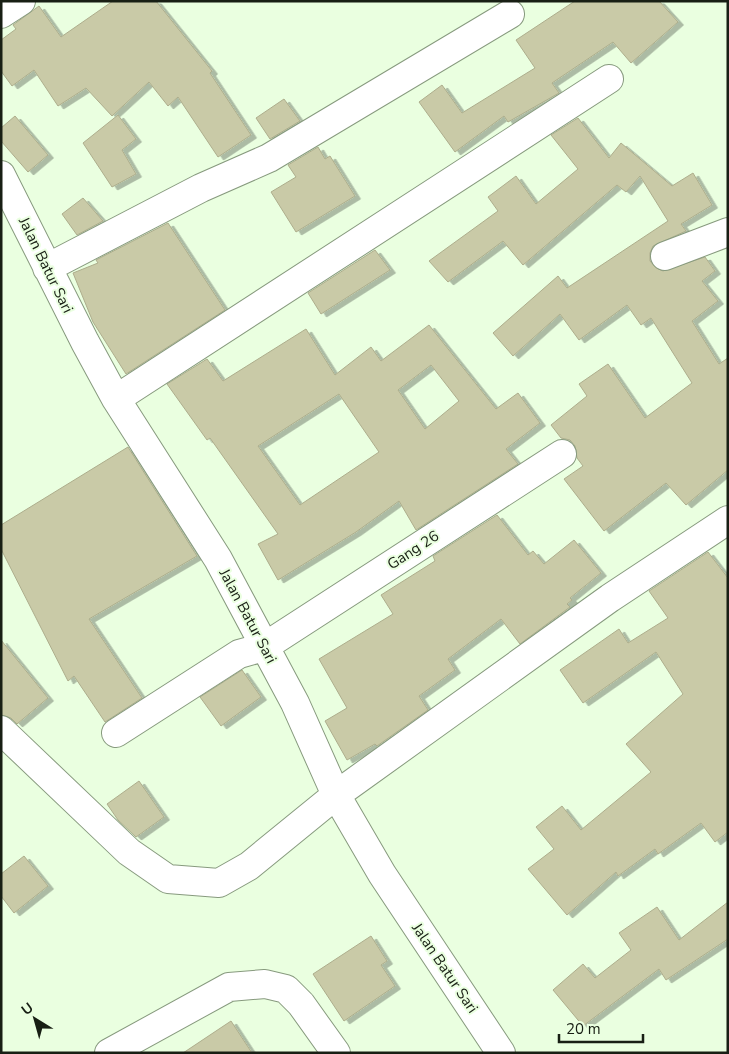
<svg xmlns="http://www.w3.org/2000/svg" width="729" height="1054" viewBox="0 0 729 1054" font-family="'Nunito Sans',sans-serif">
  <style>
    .building { fill: #c9caa7; stroke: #adad8c; fill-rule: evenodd; filter: url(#shadow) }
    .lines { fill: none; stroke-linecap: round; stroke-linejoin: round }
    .minor-casing { stroke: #879a7e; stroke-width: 30 }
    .minor { stroke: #fff; stroke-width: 28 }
    .labels { text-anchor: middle; stroke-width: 4; stroke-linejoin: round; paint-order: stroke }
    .street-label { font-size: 15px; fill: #181f14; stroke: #eaffe0 }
  </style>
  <defs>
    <filter id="shadow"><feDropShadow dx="5.5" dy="3" stdDeviation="0" flood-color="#0004"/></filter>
  </defs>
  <rect width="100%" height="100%" fill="#eaffe0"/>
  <path class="building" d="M 113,1 L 156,1 L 212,71 L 210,73 L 251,135 L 218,157 L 178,97 L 168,106 L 149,82 L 112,116 L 86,88 L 58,106 L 34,70 L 12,86 L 1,71 L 1,40 L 16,29 L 13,25 L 39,6 L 61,37 Z
    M 575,1 L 659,1 L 678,22 L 631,63 L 613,42 L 552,83 L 559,93 L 508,122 L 504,116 L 455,152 L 419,102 L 442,85 L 462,113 L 535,68 L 516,40 Z
    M 284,99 L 300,121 L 270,139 L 256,118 Z
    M 118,115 L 136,139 L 122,150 L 136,174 L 112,187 L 83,143 Z
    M 15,116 L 48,155 L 28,172 L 1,141 L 1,128 Z
    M 578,118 L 609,158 L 621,143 L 672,186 L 693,173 L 712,205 L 681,224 L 686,231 L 653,246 L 650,253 L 650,261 L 656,268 L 663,271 L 705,257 L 715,271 L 702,281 L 718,301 L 692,321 L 719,364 L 728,358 L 728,470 L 686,505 L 666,483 L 604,531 L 564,479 L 583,466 L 577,458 L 575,446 L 570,440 L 561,438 L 551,425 L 587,396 L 579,384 L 608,364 L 645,418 L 692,383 L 651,318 L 641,325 L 627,305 L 579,340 L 560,314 L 513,356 L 493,333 L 558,276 L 567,288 L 668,221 L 640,176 L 626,192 L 617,185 L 523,265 L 503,241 L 448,282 L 429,261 L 498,211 L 488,197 L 516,176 L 536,204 L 578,169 L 551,135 Z
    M 318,147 L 325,159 L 330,156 L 355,196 L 296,232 L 271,192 L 296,177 L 288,165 Z
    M 83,198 L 103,221 L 77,235 L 62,214 Z
    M 168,223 L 225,310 L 126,374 L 93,322 L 73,273 L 98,263 L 96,260 Z
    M 375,250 L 390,270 L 321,314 L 308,293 Z
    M 429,325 L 496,409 L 518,393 L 540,423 L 506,449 L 518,464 L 416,530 L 399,501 L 356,532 L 278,580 L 258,544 L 278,534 L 210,438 L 207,440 L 167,384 L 207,359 L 223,381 L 306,329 L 335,375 L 371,347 L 381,361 ZM 431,365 L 459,401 L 425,429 L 398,390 ZM 339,394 L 379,452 L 300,505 L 258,446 Z
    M 128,447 L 197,556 L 89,619 L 142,698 L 105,722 L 74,676 L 68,681 L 1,549 L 1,525 Z
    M 497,515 L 528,555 L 533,551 L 544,564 L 574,540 L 601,573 L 570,598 L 572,600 L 567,604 L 570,607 L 520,644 L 501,619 L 448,659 L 455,670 L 419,696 L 428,710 L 377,746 L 375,744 L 347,760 L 325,721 L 347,708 L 319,659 L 393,614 L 381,595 L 435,561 L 433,556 Z
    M 708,552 L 728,578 L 728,832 L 715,842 L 701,823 L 658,854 L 655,849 L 618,876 L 616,872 L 567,915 L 528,869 L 554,849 L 536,827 L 562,806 L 581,830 L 651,772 L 626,744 L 683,694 L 656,652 L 583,703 L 560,670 L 619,629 L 628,643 L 668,618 L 649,591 Z
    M 1,640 L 48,698 L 17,724 L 11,718 L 1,715 Z
    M 242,670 L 261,697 L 221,726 L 200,697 Z
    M 139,781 L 164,817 L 136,837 L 118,820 L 107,804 Z
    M 24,856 L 48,886 L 14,913 L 1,896 L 1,874 Z
    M 728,902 L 728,939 L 666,980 L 659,969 L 583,1026 L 553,990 L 583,964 L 595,978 L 631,950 L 619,933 L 657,907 L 679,940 Z
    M 371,936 L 387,961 L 381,965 L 395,986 L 344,1021 L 313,974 Z
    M 231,1021 L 252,1053 L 183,1053 Z"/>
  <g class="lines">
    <defs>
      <path id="minor" d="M 1,14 L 21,1
        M 1,175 L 85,342 L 116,399 L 218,559 L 295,703 L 336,795 L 382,874 L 501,1053
        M 665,256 L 728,232
        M 47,268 L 201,188 L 269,158 L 510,14
        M 116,399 L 609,79
        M 1,730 L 129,852 L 168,879 L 219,883 L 249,866 L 336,795 L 610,598 L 728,520
        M 116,733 L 239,654 L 264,647 L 562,454
        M 109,1053 L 229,987 L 265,984 L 286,989 L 301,1004 L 336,1053"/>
    </defs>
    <use href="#minor" class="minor-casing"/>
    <use href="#minor" class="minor"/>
  </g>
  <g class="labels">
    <g class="street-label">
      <text transform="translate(46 265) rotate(64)" y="5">Jalan Batur Sari</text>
      <text transform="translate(413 550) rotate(-33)" y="5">Gang 26</text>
      <text transform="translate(248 616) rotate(62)" y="5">Jalan Batur Sari</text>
      <text transform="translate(445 968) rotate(56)" y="5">Jalan Batur Sari</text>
    </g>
  </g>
  <rect width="729" height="1054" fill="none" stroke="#181f14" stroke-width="5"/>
  <g transform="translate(35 1019) rotate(323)" stroke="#eaffe0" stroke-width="4" paint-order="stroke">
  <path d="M0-4L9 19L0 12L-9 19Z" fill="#181f14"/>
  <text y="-8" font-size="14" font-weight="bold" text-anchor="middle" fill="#181f14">U</text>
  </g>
  <path d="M559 1034v8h84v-8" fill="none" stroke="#181f14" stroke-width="2.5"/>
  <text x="566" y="1034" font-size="15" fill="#181f14" stroke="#eaffe0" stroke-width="4" paint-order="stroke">20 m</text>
</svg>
